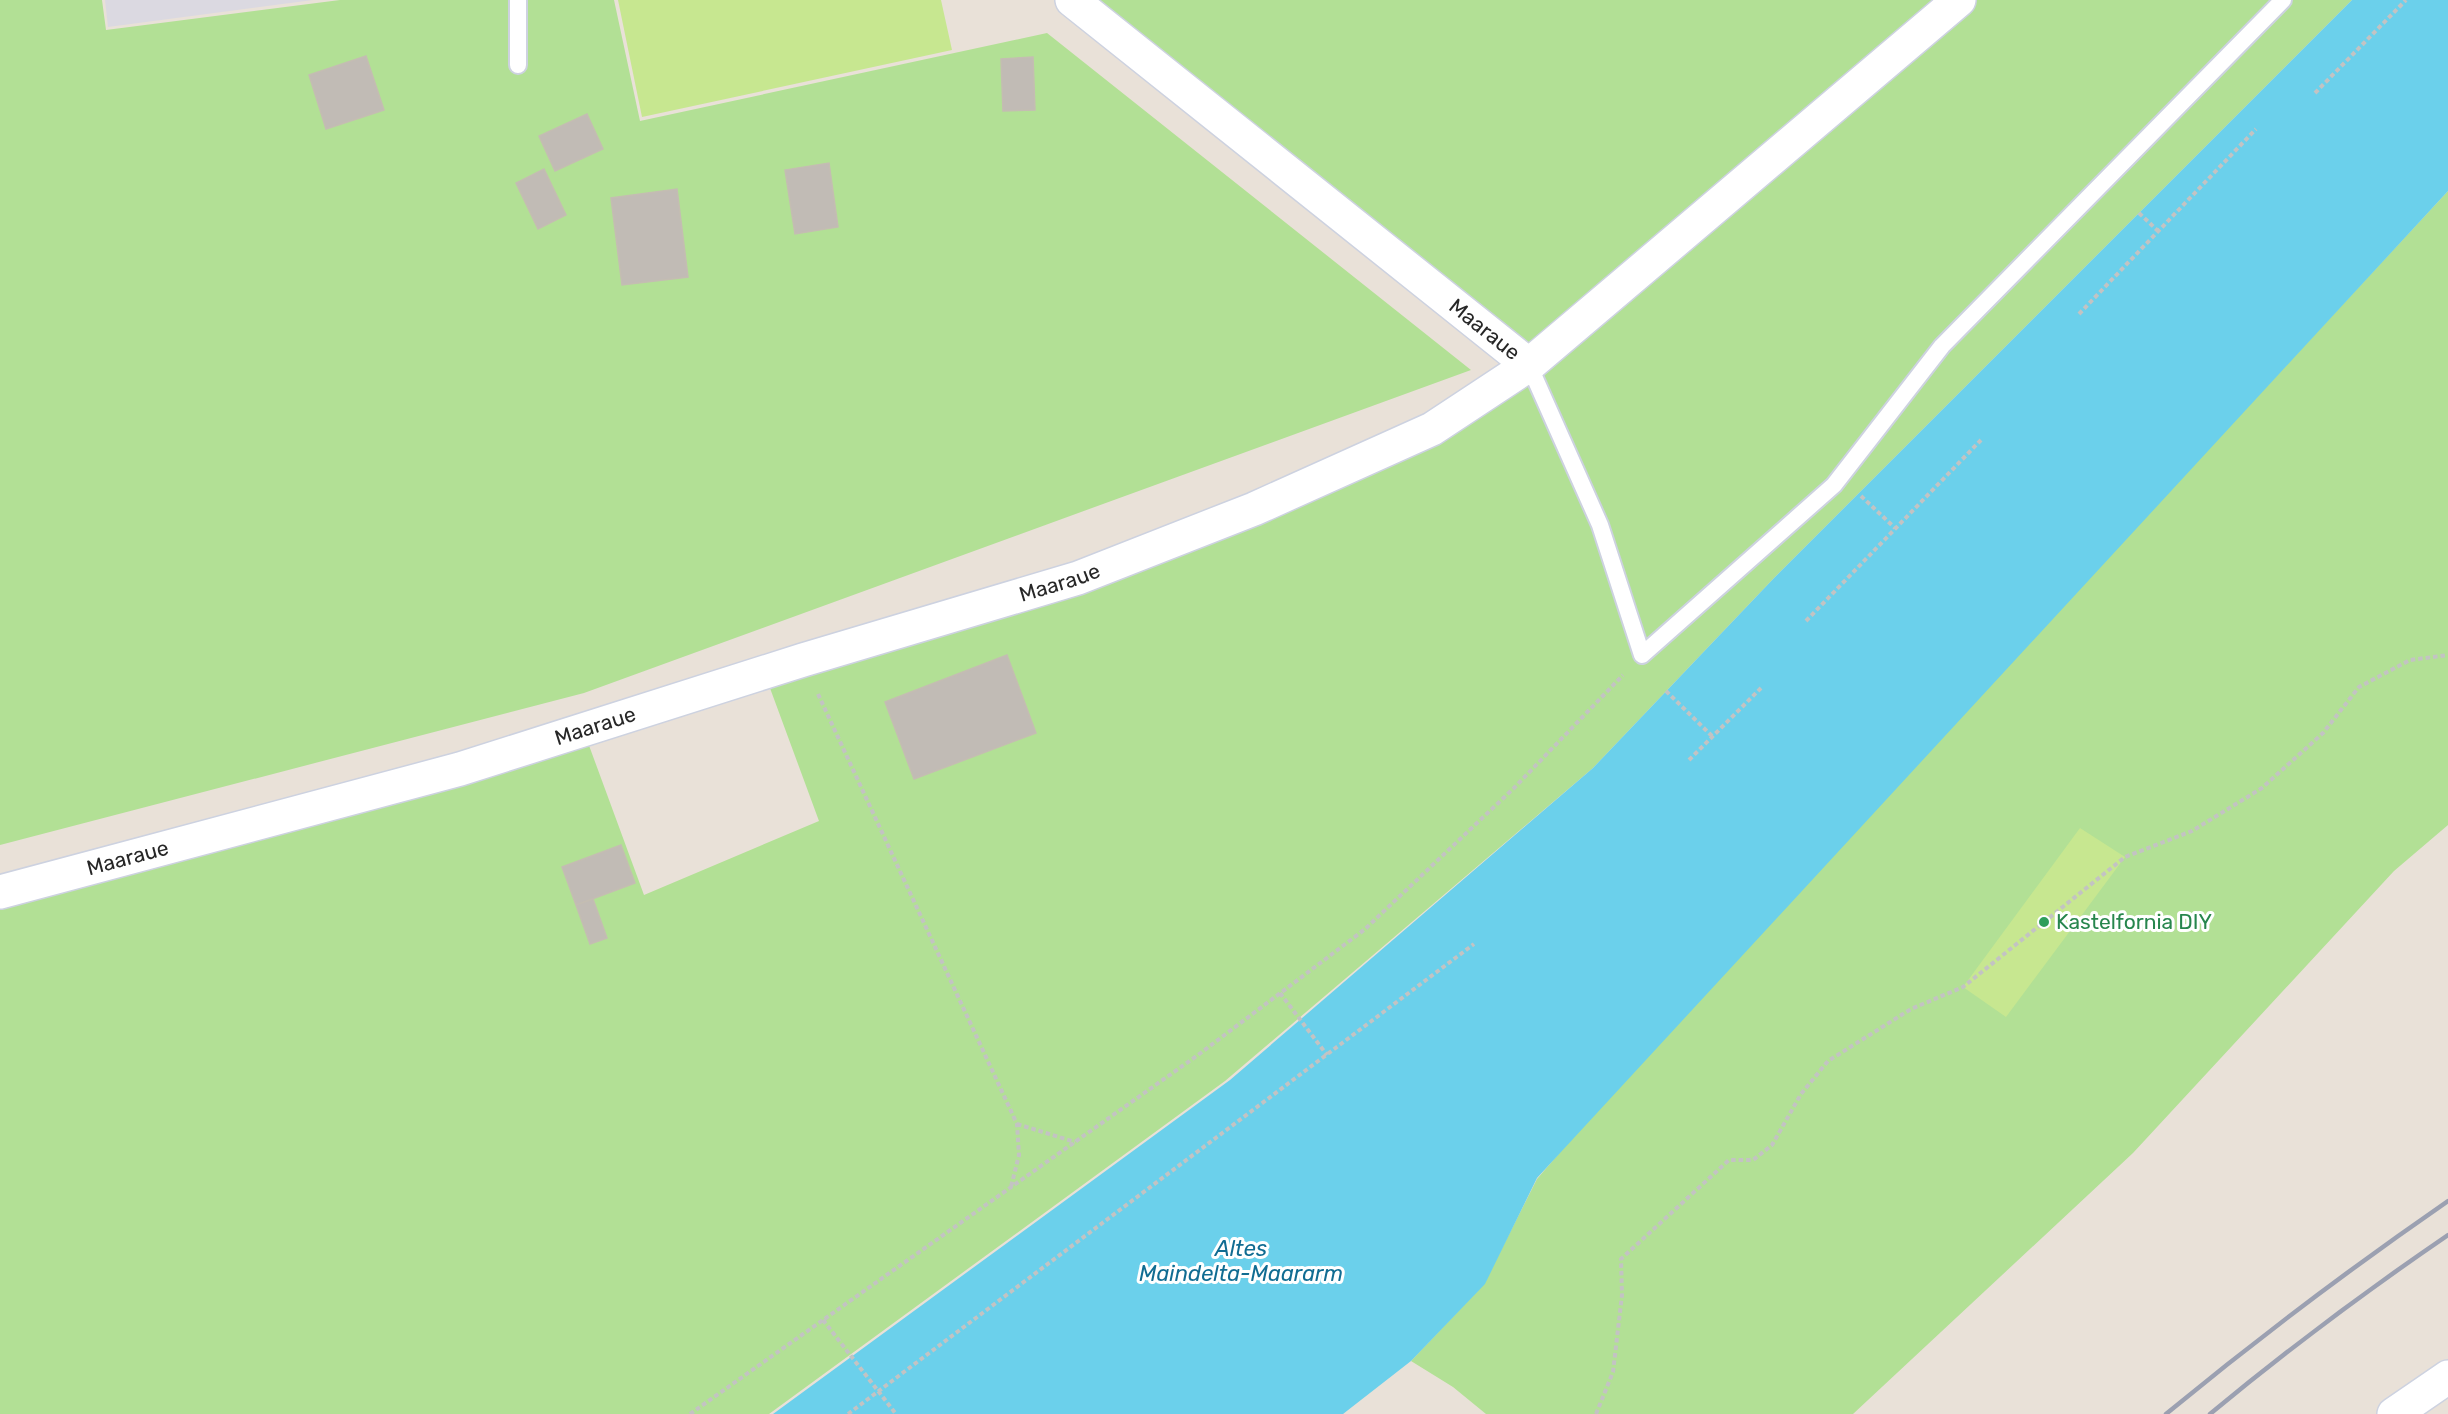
<svg xmlns="http://www.w3.org/2000/svg" width="2448" height="1414" viewBox="0 0 2448 1414" font-family="Rubik,sans-serif">
  <style>
    .industrial { fill: #dbd9e1 }
    .green { fill: #b2e095 }
    .pitch { fill: #c7e790 }
    .water { fill: #6bd0eb }
    .building { fill: #c1bbb5; stroke: #c4bdb2; stroke-width: 1.5 }
    .lines { fill: none; stroke-linecap: round; stroke-linejoin: round }
    .service-casing { stroke: #cdd2e0; stroke-width: 20 }
    .minor-casing { stroke: #cdd2e0; stroke-width: 36 }
    .path { stroke: #c3c3c3; stroke-width: 4; stroke-dasharray: 4.5 3; stroke-linecap: butt }
    .service { stroke: #fff; stroke-width: 16 }
    .minor { stroke: #fff; stroke-width: 33 }
    .rail { stroke: #9ba0b1; stroke-width: 4.5 }
    .leisure-dot { fill: #2e9e5b; stroke: #fff; stroke-width: 2 }
    .labels { text-anchor: middle; stroke-width: 6; stroke-linejoin: round; paint-order: stroke }
    .street-label { font-size: 21px; fill: #272727; stroke: #fff }
    .leisure-label { font-size: 21px; fill: #27864d; stroke: #fff; text-anchor: start }
    .water-label { font-size: 22px; font-style: italic; fill: #106c92; stroke: #fff }
  </style>
  <rect width="100%" height="100%" fill="#e9e1d8"/>
  <path class="industrial" d="M 105,0 L 313,0 L 108,27 Z"/>
  <path class="green" d="M 0,0 L 102,0 L 106,30 L 340,0 L 614,0 L 640,121 L 1047,33 L 1471,370 L 584,693 L 0,845 Z
    M 1096,0 L 1947,0 L 1527,351 Z
    M 1959,0 L 2352,0 L 1775,577 L 1593,768 L 1225,1081 L 769,1414 L 0,1414 L 0,906 L 109,880 L 587,740 L 644,895 L 819,821 L 767,680 L 1078,578 L 1432,429 Z
    M 2448,191 L 2448,825 L 2394,871 L 2133,1153 L 1853,1414 L 1486,1414 L 1453,1387 L 1411,1361 L 1484,1284 L 1537,1179 L 1611,1093 Z"/>
  <path class="pitch" d="M 618,0 L 941,0 L 952,50 L 642,117 Z
    M 2080,828 L 2125,857 L 2006,1017 L 1963,987 Z"/>
  <path class="water" d="M 2352,0 L 2448,0 L 2448,191 L 1537,1178 L 1485,1284 L 1411,1361 L 1343,1414 L 773,1414 L 1230,1080 L 1593,768 L 1775,577 Z"/>
  <path class="building" d="M 366,56 L 384,110 L 326,129 L 309,75 Z
    M 1033,57 L 1035,110 L 1003,111 L 1001,59 Z
    M 587,114 L 603,149 L 555,171 L 539,136 Z
    M 829,163 L 838,227 L 795,234 L 785,170 Z
    M 544,169 L 566,215 L 538,229 L 516,183 Z
    M 677,189 L 688,277 L 622,285 L 611,198 Z
    M 1007,655 L 1036,733 L 914,779 L 885,702 Z
    M 621,845 L 635,883 L 576,905 L 562,867 Z
    M 593,899 L 607,938 L 590,944 L 576,905 Z"/>
  <g class="lines">
    <defs>
      <path id="service" d="M 518,65 L 518,0
        M 1529,365 L 1600,525 L 1642,655 L 1834,485 L 1942,346 L 2283,0"/>
      <g id="minor">
        <path id="s1" d="M 1072,0 L 1529,365"/>
        <path id="s2" d="M 0,892 L 460,769 L 803,660 L 1078,578 L 1254,509 L 1432,429 L 1529,365 L 1959,0"/>
        <path d="M 2394,1414 L 2448,1377"/>
      </g>
    </defs>
    <use href="#service" class="service-casing"/>
    <use href="#minor" class="minor-casing"/>
    <path class="path" d="M 2315,93 L 2406,0
      M 2139,213 L 2158,231
      M 2079,314 L 2256,129
      M 1861,496 L 1895,528
      M 1806,621 L 1981,440
      M 1666,691 L 1712,736
      M 818,694 L 1017,1124 L 1019,1155 L 1011,1187
      M 1689,760 L 1761,688
      M 1280,993 L 1327,1055
      M 1017,1124 L 1075,1142
      M 823,1320 L 896,1414
      M 690,1414 L 1198,1055 L 1364,930 L 1514,788 L 1623,675
      M 848,1414 L 1474,944
      M 1596,1414 L 1613,1372 L 1622,1295 L 1621,1259 L 1729,1160 L 1753,1160 L 1772,1145 L 1801,1094 L 1828,1061 L 1911,1009 L 1963,987 L 2125,857 L 2192,831 L 2262,788 L 2323,733 L 2359,687 L 2410,660 L 2448,655"/>
    <use href="#service" class="service"/>
    <use href="#minor" class="minor"/>
    <path class="rail" d="M 2166,1414 C 2257,1339 2351,1268 2448,1201
      M 2210,1414 C 2286,1351 2366,1291 2448,1235"/>
  </g>
  <circle class="leisure-dot" cx="2044" cy="922" r="6"/>
  <g class="labels">
    <g class="street-label">
      <text dy="7" stroke="none"><textPath href="#s1" startOffset="528">Maaraue</textPath></text>
      <text dy="7" stroke="none"><textPath href="#s2" startOffset="1104">Maaraue</textPath></text>
      <text dy="7" stroke="none"><textPath href="#s2" startOffset="618">Maaraue</textPath></text>
      <text dy="7" stroke="none"><textPath href="#s2" startOffset="132">Maaraue</textPath></text>
    </g>
    <g class="leisure-label">
      <text x="2056" y="929">Kastelfornia DIY</text>
    </g>
    <g class="water-label">
      <text x="1241" y="1256">Altes<tspan x="1241" dy="25">Maindelta-Maararm</tspan></text>
    </g>
  </g>
</svg>
